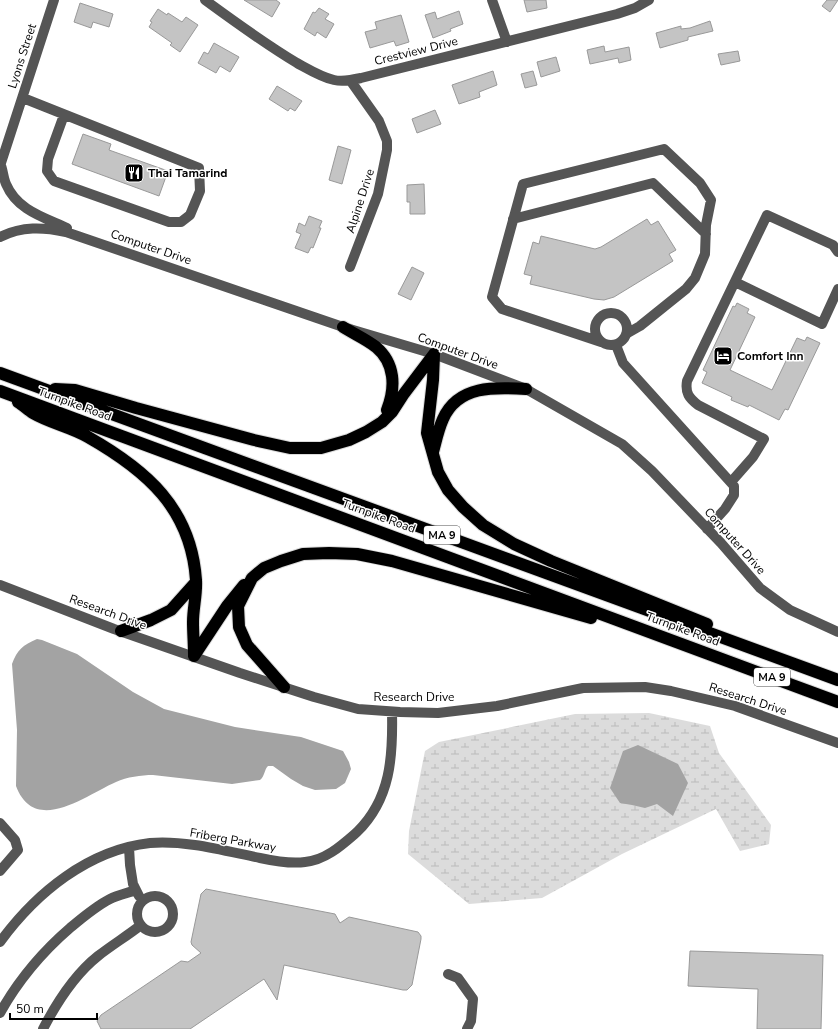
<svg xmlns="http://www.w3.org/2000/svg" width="838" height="1029" viewBox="0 0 838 1029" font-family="'Nunito Sans',sans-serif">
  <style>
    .wetland { fill: url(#wetland-marsh) }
    .water { fill: #a3a3a3 }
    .building { fill: #c4c4c4; stroke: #999 }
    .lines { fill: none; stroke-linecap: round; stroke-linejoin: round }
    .highway-casing { stroke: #dbdbdb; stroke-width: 14 }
    .minor { stroke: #555; stroke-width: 10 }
    .highway { stroke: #000; stroke-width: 12 }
    .labels { text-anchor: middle; stroke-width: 3; stroke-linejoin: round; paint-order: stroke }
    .shield { fill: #fff; stroke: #4c4c4c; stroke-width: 1 }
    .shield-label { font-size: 11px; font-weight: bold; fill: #000 }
    .street-label { font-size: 12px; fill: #000; stroke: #fff }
    .poi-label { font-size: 12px; font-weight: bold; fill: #000; stroke: #fff; text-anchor: start }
  </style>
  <defs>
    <pattern id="wetland-marsh" width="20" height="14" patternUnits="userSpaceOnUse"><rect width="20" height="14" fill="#dcdcdc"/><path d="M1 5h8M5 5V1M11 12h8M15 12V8" fill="none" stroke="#bbb"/></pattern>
  </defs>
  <rect width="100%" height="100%" fill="#fff"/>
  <path class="wetland" d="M 649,713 L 710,726 L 719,753 L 771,825 L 769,844 L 740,851 L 716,809 L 622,854 L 542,898 L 469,904 L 408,854 L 409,831 L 425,751 L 439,742 L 575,714 Z"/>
  <path class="water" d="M 37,639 L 42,640 L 77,654 L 133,692 L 164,709 L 235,727 L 301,737 L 343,751 L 349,762 L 351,769 L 345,783 L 336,789 L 315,790 L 303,786 L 291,779 L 273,766 L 268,766 C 264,770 265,776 260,780 L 232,784 L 153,775 C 141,775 127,777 116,782 C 86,795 35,836 16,786 L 17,730 L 12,664 C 17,650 23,645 37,639 Z
    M 638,745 L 678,764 L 688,783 L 673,816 L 657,804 L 645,808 L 632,805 L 620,803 L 610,788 L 623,751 Z"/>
  <path class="building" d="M 244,0 L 276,0 L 280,3 L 272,17 Z
    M 524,0 L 546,0 L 547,8 L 527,12 Z
    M 827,0 L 838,0 L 830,12 L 822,6 Z
    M 80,3 L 113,14 L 109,27 L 93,22 L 91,28 L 74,22 Z
    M 319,8 L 329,14 L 325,19 L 334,24 L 326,38 L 317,32 L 315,36 L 304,29 L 313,12 L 315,13 Z
    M 158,9 L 167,15 L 168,13 L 182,22 L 186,17 L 198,25 L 180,52 L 170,45 L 172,43 L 149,27 L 152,22 L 150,21 Z
    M 459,11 L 463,24 L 450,29 L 451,31 L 433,38 L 425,15 L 435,12 L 437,19 Z
    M 401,15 L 409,42 L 396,46 L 394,41 L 370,48 L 365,32 L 377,29 L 375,22 Z
    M 710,21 L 713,31 L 688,37 L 688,40 L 660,48 L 656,33 L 681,26 L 681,29 L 690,28 Z
    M 214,43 L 239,57 L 230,72 L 220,66 L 216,73 L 198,63 L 204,52 L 208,54 Z
    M 604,46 L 605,52 L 629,47 L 631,60 L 619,63 L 618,58 L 590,64 L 587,50 Z
    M 738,51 L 740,61 L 721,65 L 718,54 Z
    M 556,57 L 560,71 L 541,77 L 537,62 Z
    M 493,71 L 497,85 L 479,92 L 480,97 L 459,104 L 452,85 Z
    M 533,71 L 537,85 L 525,88 L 521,74 Z
    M 277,86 L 302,101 L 295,111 L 290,108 L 288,111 L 269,99 Z
    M 435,110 L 441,124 L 417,133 L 412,119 Z
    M 83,134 L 111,144 L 109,150 L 168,171 L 159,196 L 72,164 Z
    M 338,146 L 351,150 L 342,184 L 329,180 Z
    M 424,184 L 425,214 L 410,214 L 410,202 L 407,202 L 407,185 Z
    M 309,216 L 322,221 L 319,228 L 321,228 L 313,248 L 311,247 L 308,253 L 295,248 L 301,234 L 296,232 L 299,223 L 305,226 Z
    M 647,219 L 651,225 L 658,221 L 676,250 L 669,254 L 673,261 L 614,297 L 604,300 L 594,299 L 530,284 L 532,276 L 524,274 L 533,242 L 539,244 L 541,236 L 595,249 L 601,247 Z
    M 412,267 L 424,273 L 411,300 L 398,294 Z
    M 737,303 L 749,309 L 747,313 L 755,317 L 730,370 L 772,390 L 797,338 L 805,341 L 807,337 L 820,343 L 788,410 L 785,409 L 779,420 L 749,405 L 748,407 L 731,400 L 732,397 L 702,383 L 707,372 L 703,370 L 733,306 L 735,307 Z
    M 206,889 L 335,914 L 340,923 L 349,917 L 418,932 L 421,936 L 421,939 L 412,985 L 407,990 L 403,990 L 284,965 L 277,1000 L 264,979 L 190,1029 L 101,1029 L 97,1021 L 101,1015 L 181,961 L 188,962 L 201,953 L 192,945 L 191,942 L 201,894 Z
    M 690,951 L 823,955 L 821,1029 L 757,1029 L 758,989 L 688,986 Z"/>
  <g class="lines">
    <defs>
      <path id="highway" d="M 343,327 C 354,334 366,339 376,347 C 395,363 396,387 387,410
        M 434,354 L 433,380 L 427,433 L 438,472 L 448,490 L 463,507 L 483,525 L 514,544 L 551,561 L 707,624
        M 0,373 L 838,680
        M 55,389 L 75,390 L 136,408 L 254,440 L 290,448 L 321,448 L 349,440 L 366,432 L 382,422 L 392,412 L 403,395 L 434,354
        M 0,391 L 838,702
        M 18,402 C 23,405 28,410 33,413 C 50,423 71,427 88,437 C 146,470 191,508 196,580 C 197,594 193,608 193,622 C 193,633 194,644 194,656
        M 433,452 C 436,441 438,430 443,419 C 458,385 495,387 526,389
        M 121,631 L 151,620 L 171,610 L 196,582
        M 194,656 L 227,606 L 244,585
        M 284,687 L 247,645 L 239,627 L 238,606 L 252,578 L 264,568 L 281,561 L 303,554 L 329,553 L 357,554 L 392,561 L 591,618"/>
    </defs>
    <use href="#highway" class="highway-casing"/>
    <path class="minor" d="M 205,0 C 235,22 265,44 297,63 C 308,69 321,77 334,80 C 343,82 352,80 361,78 L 617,14 L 635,8 L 649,0
      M 492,0 L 507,42
      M 350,80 L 379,121 L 387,141 L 387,150 L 378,194 L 350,267
      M 23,98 L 199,168 L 200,191 L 190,215 L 181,222 L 169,222 L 54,181 L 47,171 L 48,159 L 64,115
      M 0,163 C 3,169 3,177 6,184 C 17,210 43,217 67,228
      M 0,166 L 54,0
      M 513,219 L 653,183 L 706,234
      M 0,237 C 22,226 43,227 66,232 L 343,327 L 434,354 L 526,389 L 622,444 L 652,471 L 721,543 L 760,588 L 790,610 L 838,632
      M 735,282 L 822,324 L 838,289
      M595 329a16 16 0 1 1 32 0a16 16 0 1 1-32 0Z
      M 601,342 L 502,309 L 492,297 L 523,184 L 664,149 L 700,183 L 711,200 L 706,225 L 705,254 L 695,278 L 686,289 L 640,326 L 626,334
      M 616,345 L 623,363 L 734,486 L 734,495 L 725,509 L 707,529
      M 731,482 L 753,457 L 764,439 L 698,405 C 689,398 685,393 687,381 L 767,215 L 833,245 L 838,252
      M 0,585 L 114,629 L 240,673 L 314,697 L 358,709 L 400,712 L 438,713 L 497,706 L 583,688 L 645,687 L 671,691 L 735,706 L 838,743
      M 0,823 L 15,840 L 18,850 L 0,871
      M 129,847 L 130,865 L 133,884 L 139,896
      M137 914a18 18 0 1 1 36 0a18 18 0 1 1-36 0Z
      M 0,942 C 36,893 88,850 150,843 C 186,840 225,851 260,858 C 274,861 291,864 305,862 C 326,860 342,845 357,832 C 391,799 393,756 392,712
      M 448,974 L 458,978 L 473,999 L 471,1021 L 467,1029
      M 0,1013 C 19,979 41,953 70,928 C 82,918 96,906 110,899 C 118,895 128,893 136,890
      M 43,1029 C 57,1002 74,975 98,956 C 112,945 127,936 141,925"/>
    <use href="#highway" class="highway"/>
  </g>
  <defs>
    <symbol id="restaurant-square" viewBox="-11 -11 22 22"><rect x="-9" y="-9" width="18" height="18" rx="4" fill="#000" stroke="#fff"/><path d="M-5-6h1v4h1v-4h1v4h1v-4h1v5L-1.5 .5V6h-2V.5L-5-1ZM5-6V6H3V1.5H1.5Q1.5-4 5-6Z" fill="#fff"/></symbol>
    <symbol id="hotel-square" viewBox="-11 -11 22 22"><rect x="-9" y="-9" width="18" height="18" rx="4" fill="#000" stroke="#fff"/><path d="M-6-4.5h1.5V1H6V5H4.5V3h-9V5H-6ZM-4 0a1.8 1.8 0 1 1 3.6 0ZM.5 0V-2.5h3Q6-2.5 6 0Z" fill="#fff"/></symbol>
  </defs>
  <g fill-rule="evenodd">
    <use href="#restaurant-square" x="123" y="162" width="22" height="22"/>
    <use href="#hotel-square" x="712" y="345" width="22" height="22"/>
  </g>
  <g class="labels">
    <g class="shield">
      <rect x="424" y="526" width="36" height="18" rx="3"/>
      <rect x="754" y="668" width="36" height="18" rx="3"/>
    </g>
    <g class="shield-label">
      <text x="442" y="539">MA 9</text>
      <text x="772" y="681">MA 9</text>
    </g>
    <g class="street-label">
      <text transform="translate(416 51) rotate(-14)" y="4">Crestview Drive</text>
      <text transform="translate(22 56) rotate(-72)" y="4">Lyons Street</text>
      <text transform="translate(360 201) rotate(-72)" y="4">Alpine Drive</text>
      <text transform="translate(151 247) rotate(19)" y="4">Computer Drive</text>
      <text transform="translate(458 351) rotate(20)" y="4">Computer Drive</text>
      <text transform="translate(75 404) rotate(20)" y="4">Turnpike Road</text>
      <text transform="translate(379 516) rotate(20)" y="4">Turnpike Road</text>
      <text transform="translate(735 541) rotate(48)" y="4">Computer Drive</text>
      <text transform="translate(108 612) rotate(20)" y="4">Research Drive</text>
      <text transform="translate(683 629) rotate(20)" y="4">Turnpike Road</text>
      <text x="414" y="701">Research Drive</text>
      <text transform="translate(748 699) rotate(18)" y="4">Research Drive</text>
      <text transform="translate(233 840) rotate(10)" y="4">Friberg Parkway</text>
    </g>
    <g class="poi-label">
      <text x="148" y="177">Thai Tamarind</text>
      <text x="737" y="360">Comfort Inn</text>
    </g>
  </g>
  <path d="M10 1013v6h87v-6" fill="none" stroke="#000000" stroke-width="2"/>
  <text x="16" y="1013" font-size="12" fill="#000000" stroke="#ffffff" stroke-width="3" paint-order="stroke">50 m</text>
</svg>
